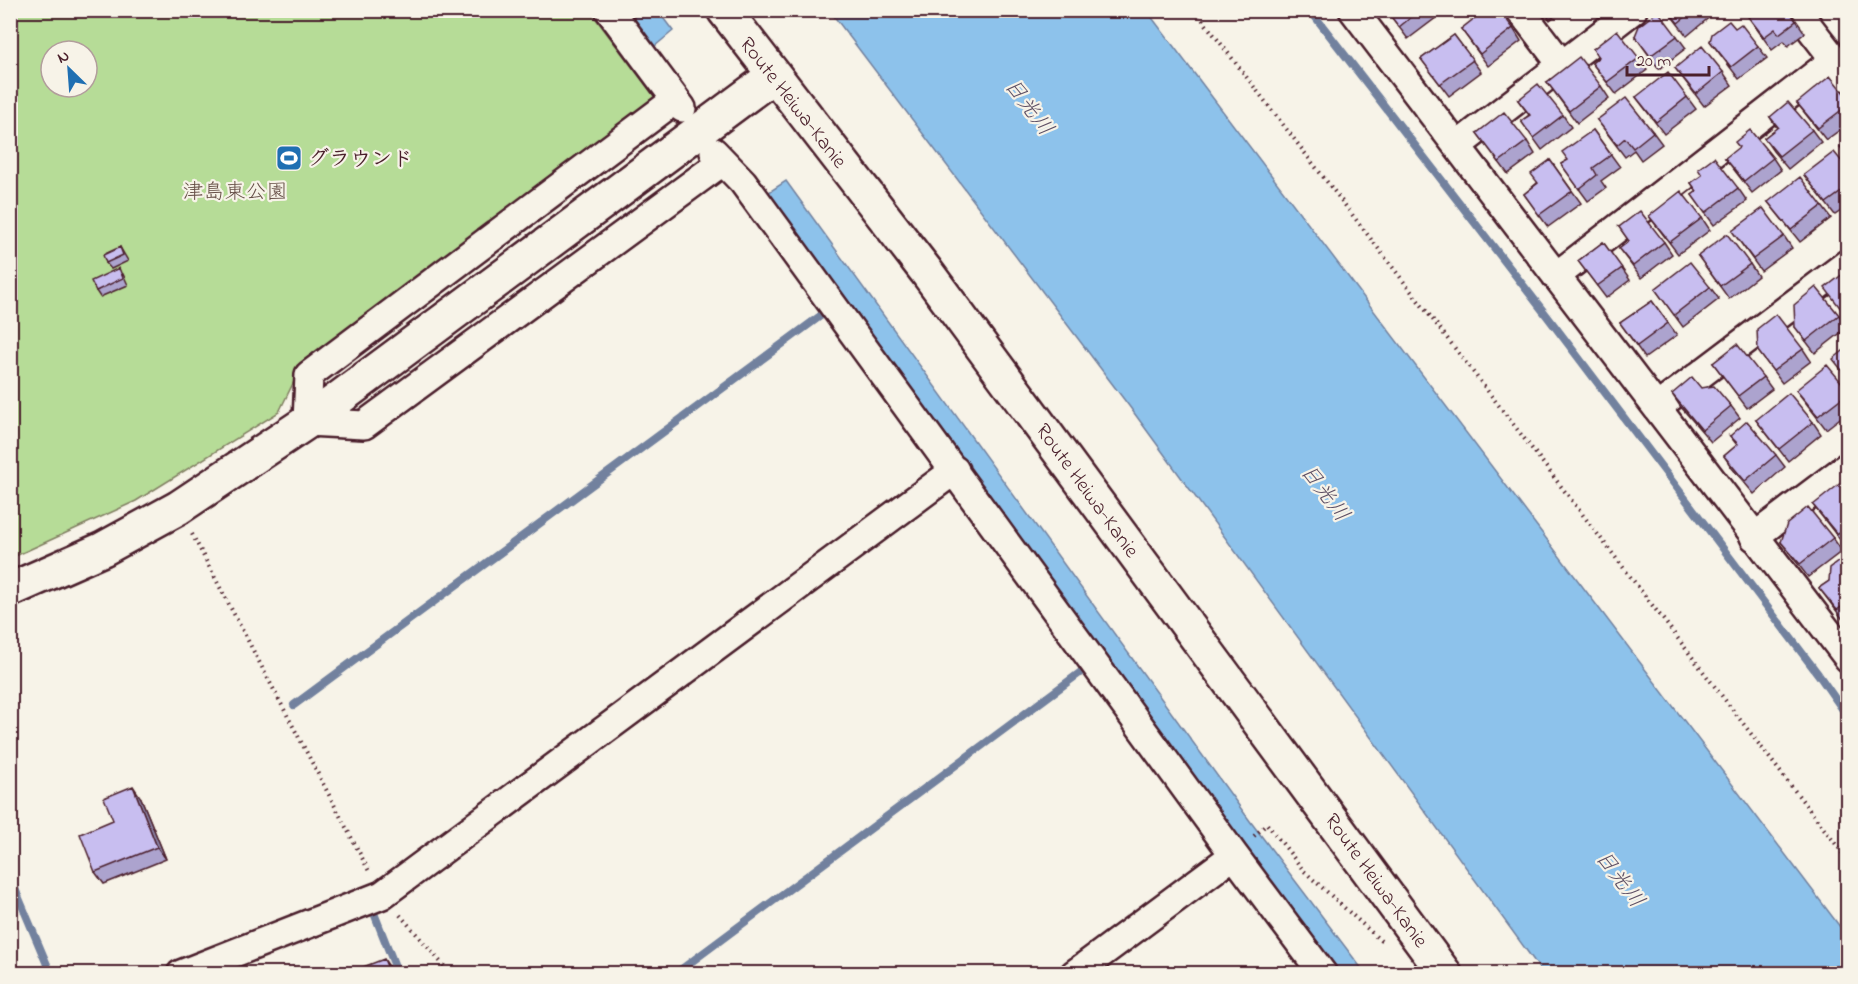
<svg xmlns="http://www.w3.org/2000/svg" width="1858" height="984" viewBox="0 0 1858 984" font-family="'Indie Flower','Klee One',sans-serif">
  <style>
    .green { fill: #b6dc97; stroke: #807e61; stroke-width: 1.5; fill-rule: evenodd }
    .water { fill: #8dc2eb; stroke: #72819e; stroke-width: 1.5 }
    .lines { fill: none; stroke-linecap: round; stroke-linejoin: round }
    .stream { stroke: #72819e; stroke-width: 8 }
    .street-casing { stroke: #4a1f2b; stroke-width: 32 }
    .secondary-casing { stroke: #4a1f2b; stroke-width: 38 }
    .path { stroke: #4a1f2b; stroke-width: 4; stroke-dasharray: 1.5 4.5; stroke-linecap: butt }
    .street { stroke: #f7f3e8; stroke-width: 27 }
    .secondary { stroke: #f7f3e8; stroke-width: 33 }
    .wall { fill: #aca3ce; stroke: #4a1f2b; stroke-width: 1.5 }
    .shaded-wall { fill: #8c85a8; stroke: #4a1f2b; stroke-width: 1.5 }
    .building { fill: #c8bef0; stroke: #4a1f2b; stroke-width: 1.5 }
    .labels { text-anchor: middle; stroke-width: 4.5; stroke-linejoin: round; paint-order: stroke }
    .street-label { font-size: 21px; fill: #4a1f2b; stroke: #f7f3e8 }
    .poi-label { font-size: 21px; font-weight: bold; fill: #4a1f2b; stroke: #f7f3e8; text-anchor: start }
    .park-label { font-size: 21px; fill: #654e46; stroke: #f7f3e8 }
    .water-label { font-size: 22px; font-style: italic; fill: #5e5065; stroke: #f7f3e8 }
  </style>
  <rect width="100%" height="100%" fill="#f7f3e8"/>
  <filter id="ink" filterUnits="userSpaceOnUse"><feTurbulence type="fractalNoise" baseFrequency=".0167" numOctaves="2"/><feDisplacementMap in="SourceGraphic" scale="12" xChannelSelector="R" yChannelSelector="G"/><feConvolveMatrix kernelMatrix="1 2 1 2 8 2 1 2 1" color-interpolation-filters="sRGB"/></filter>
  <g filter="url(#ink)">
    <path class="green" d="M 10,11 L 590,11 L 654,96 L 657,103 L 302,365 L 279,412 L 136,501 L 11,558 ZM 51,51 L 87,51 L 87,87 L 51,87 Z"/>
    <path class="water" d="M 629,11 L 658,11 L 673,31 L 655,46 Z
      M 830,11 L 1147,11 L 1847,936 L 1847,973 L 1543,973 L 1129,406 Z
      M 786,181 L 1250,821 L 1365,973 L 1336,973 L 766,194 Z"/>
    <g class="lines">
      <path class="stream" d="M 1310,10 L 1547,316 L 1818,674 L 1848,717
        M 294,705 L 823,314
        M 10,877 L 51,974
        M 367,910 L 372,908 L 398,974
        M 675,974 L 1081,672"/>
      <defs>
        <path id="street" d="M 609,10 L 682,108
          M 1353,10 L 1848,658
          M 1520,10 L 1562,65
          M 1796,10 L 1848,77
          M 675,100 L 309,375 L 307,422 L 364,425 L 722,162
          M 1457,146 L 1633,10
          M 714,152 L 743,182 L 1234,855 L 1323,974
          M 1556,276 L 1834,60
          M 1664,402 L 1848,263
          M 1754,537 L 1848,466
          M 181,974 L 382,895 L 955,470
          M 1074,974 L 1234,855"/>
        <path id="secondary" d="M 724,10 L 926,271 L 1445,974
          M 10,590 L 103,549 L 178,508 L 307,422 L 773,76"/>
      </defs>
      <use href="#street" class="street-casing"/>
      <use href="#secondary" class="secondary-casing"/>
      <path class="path" d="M 1195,10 L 1848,860
        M 192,534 L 370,873
        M 1254,836 L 1267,824 L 1304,871 L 1381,941
        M 400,915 L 451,974"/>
      <use href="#street" class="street"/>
      <use href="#secondary" class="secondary"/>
    </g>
    <path class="wall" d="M 1386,10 L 1438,10 L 1441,14 L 1408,39 Z
      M 1543,10 L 1562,10 L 1550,20 Z
      M 1667,10 L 1718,10 L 1687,36 Z
      M 1789,10 L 1805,33 L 1788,46 L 1784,41 L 1772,50 L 1746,14 Z
      M 1513,28 L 1521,41 L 1488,66 L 1461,29 Z
      M 1735,28 L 1758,46 L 1767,58 L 1739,79 L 1710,41 Z
      M 1454,35 L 1481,72 L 1449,96 L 1421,59 Z
      M 1635,36 L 1677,36 L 1686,48 L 1659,69 Z
      M 1593,49 L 1639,58 L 1647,70 L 1616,94 L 1592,63 L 1598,57 Z
      M 1675,68 L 1723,72 L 1732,85 L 1704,106 Z
      M 1547,82 L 1601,86 L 1609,98 L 1577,123 Z
      M 1636,97 L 1687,97 L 1696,109 L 1664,134 Z
      M 1848,98 L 1848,124 L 1826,140 L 1797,103 Z
      M 1518,100 L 1563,115 L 1571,127 L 1542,150 L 1521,121 L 1529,115 Z
      M 1770,117 L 1812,130 L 1821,142 L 1788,169 L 1773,151 L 1764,138 L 1777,128 Z
      M 1597,120 L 1653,132 L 1662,144 L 1641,160 L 1634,150 L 1625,157 Z
      M 1593,130 L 1620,167 L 1601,181 L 1606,188 L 1588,201 L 1561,164 L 1568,160 Z
      M 1477,133 L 1527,141 L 1535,154 L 1508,174 Z
      M 1725,158 L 1773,158 L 1781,170 L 1752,193 Z
      M 1550,160 L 1581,203 L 1548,227 L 1524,194 L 1537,183 Z
      M 1848,169 L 1848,206 L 1835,215 L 1804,175 Z
      M 1691,183 L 1738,188 L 1747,201 L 1714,225 L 1692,195 L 1697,192 Z
      M 1768,202 L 1822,206 L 1831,218 L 1800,242 Z
      M 1649,216 L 1702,218 L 1710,230 L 1678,254 Z
      M 1619,227 L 1664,242 L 1672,254 L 1641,278 L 1619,249 L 1629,241 Z
      M 1732,231 L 1784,236 L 1792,248 L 1761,271 Z
      M 1603,242 L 1630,280 L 1606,298 L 1578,261 Z
      M 120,247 L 128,261 L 111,269 L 106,263 Z
      M 1698,256 L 1750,264 L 1758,276 L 1729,299 Z
      M 123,274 L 128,285 L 100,297 L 96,291 Z
      M 1710,287 L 1719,299 L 1683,327 L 1655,289 Z
      M 1652,301 L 1677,335 L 1645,358 L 1620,323 Z
      M 1839,315 L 1848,327 L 1815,353 L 1795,327 Z
      M 1803,349 L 1811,361 L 1782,383 L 1758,351 Z
      M 1713,363 L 1763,377 L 1772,389 L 1747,408 Z
      M 1701,388 L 1731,406 L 1740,418 L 1711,442 L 1680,406 L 1672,394 Z
      M 1796,390 L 1848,390 L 1848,412 L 1826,429 Z
      M 1756,420 L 1813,422 L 1821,434 L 1788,461 Z
      M 1730,436 L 1776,455 L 1785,467 L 1754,494 L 1732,468 L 1724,456 L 1737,445 Z
      M 1848,490 L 1848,545 L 1845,546 L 1813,505 Z
      M 1833,538 L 1842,551 L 1808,577 L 1781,542 Z
      M 1848,556 L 1848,621 L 1845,622 L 1819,588 L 1829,581 Z
      M 141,798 L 166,859 L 104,884 L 95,872 L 113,820 Z"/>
    <path class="shaded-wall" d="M 133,786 L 141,798 L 166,859 L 157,847 Z
      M 384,959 L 394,974 L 390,974 Z"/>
    <path class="building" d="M 1386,10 L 1420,10 L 1399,27 Z
      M 1485,10 L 1499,10 L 1513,28 L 1480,54 L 1461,29 Z
      M 1668,10 L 1694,10 L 1678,23 Z
      M 1749,10 L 1789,10 L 1796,21 L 1779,34 L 1775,29 L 1764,37 L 1746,14 Z
      M 1658,11 L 1677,36 L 1650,56 L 1635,36 L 1639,26 Z
      M 1729,21 L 1735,28 L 1741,24 L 1758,46 L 1731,67 L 1710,41 L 1712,34 Z
      M 1617,30 L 1639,58 L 1607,82 L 1592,63 L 1599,57 L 1593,49 Z
      M 1454,35 L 1473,60 L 1440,84 L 1421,59 Z
      M 1702,46 L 1723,72 L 1696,94 L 1675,68 Z
      M 1579,57 L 1601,86 L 1569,111 L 1547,82 Z
      M 1668,72 L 1687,97 L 1656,122 L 1636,97 Z
      M 1830,76 L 1848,98 L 1848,105 L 1818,128 L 1797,103 Z
      M 1538,84 L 1563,115 L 1533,138 L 1521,121 L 1530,115 L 1518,100 Z
      M 1626,98 L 1653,132 L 1633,148 L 1625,138 L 1617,145 L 1597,120 Z
      M 1788,102 L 1812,130 L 1779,156 L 1764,138 L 1778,127 L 1770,117 Z
      M 1504,112 L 1527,141 L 1499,162 L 1477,133 Z
      M 1593,130 L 1611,155 L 1593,168 L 1597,175 L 1579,189 L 1561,164 L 1568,160 L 1562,152 Z
      M 1750,130 L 1773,158 L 1744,181 L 1725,158 L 1739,147 L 1735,142 Z
      M 1848,142 L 1848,156 L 1840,147 Z
      M 1834,152 L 1848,169 L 1848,187 L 1826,203 L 1804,175 Z
      M 1714,157 L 1738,188 L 1705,213 L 1692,195 L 1697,191 L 1691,183 L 1702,175 L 1698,169 Z
      M 1550,160 L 1572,191 L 1539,215 L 1524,194 L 1538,183 L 1531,174 Z
      M 1800,177 L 1822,206 L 1791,230 L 1768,202 Z
      M 1681,191 L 1702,218 L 1670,242 L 1649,216 Z
      M 1763,208 L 1784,236 L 1753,259 L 1732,231 Z
      M 1640,211 L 1664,242 L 1633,266 L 1619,249 L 1629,241 L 1619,227 Z
      M 1727,234 L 1750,264 L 1720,286 L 1698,256 Z
      M 1603,242 L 1622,268 L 1597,286 L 1578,261 Z
      M 120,247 L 123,255 L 106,263 L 103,255 Z
      M 1690,262 L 1710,287 L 1674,315 L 1655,289 Z
      M 119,268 L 123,278 L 96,291 L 91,281 Z
      M 1848,270 L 1848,313 L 1845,314 L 1825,288 Z
      M 1816,287 L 1839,315 L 1806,341 L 1795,327 L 1794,305 Z
      M 1652,301 L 1668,323 L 1637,346 L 1620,323 Z
      M 1776,314 L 1803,349 L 1773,371 L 1758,351 L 1757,329 Z
      M 1737,344 L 1763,377 L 1738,396 L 1713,363 Z
      M 1848,347 L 1848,378 L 1833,359 Z
      M 1827,365 L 1848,390 L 1848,393 L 1818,416 L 1796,390 Z
      M 1692,377 L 1701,388 L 1714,386 L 1731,406 L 1702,430 L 1672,394 Z
      M 1789,393 L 1813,422 L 1779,449 L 1756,420 Z
      M 1747,421 L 1776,455 L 1745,481 L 1724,456 L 1738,444 L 1730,436 Z
      M 1842,482 L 1848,490 L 1848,525 L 1837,534 L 1813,505 Z
      M 1808,507 L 1833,538 L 1800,564 L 1781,542 L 1787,524 Z
      M 1847,555 L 1848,556 L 1848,602 L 1837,610 L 1819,588 L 1829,581 L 1830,568 Z
      M 133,786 L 157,847 L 95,872 L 80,834 L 113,820 L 104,798 Z
      M 384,959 L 390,974 L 345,974 Z"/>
  </g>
  <defs>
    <symbol id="stadium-square" viewBox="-11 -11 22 22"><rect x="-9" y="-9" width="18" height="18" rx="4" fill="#1f6fb2" stroke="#f7f3e8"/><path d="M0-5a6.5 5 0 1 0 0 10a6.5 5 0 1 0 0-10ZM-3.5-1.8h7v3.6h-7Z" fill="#fff"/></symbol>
  </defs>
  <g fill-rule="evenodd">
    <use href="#stadium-square" x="274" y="143" width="30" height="30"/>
  </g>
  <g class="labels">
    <g class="street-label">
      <text transform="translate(794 102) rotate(52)" y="7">Route Heiwa-Kanie</text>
      <text transform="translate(1088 490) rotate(54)" y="7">Route Heiwa-Kanie</text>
      <text transform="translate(1377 880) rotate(54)" y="7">Route Heiwa-Kanie</text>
    </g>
    <g class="poi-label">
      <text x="308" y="165">グラウンド</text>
    </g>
    <g class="park-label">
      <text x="235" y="198">津島東公園</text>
    </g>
    <g class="water-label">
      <text transform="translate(1030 106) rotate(53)" y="8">日光川</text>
      <text transform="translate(1326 492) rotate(53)" y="8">日光川</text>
      <text transform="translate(1621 878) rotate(53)" y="8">日光川</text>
    </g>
  </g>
  <rect width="1858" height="984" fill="none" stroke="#f7f3e8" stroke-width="36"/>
  <rect x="18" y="18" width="1822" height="948" fill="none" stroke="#4a1f2b" stroke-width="2" filter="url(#ink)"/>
  <g transform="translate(69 69) rotate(335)"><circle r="28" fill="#f7f3e8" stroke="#b29e9c" stroke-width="1.5"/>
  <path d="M0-4.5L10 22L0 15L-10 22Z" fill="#1f6fb2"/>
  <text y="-9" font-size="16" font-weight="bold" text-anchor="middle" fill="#4a1f2b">N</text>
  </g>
  <path d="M1627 66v9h82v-9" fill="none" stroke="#4a1f2b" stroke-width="3"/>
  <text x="1636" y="66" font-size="18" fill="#4a1f2b" stroke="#f7f3e8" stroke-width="4.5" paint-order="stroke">20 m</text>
</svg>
